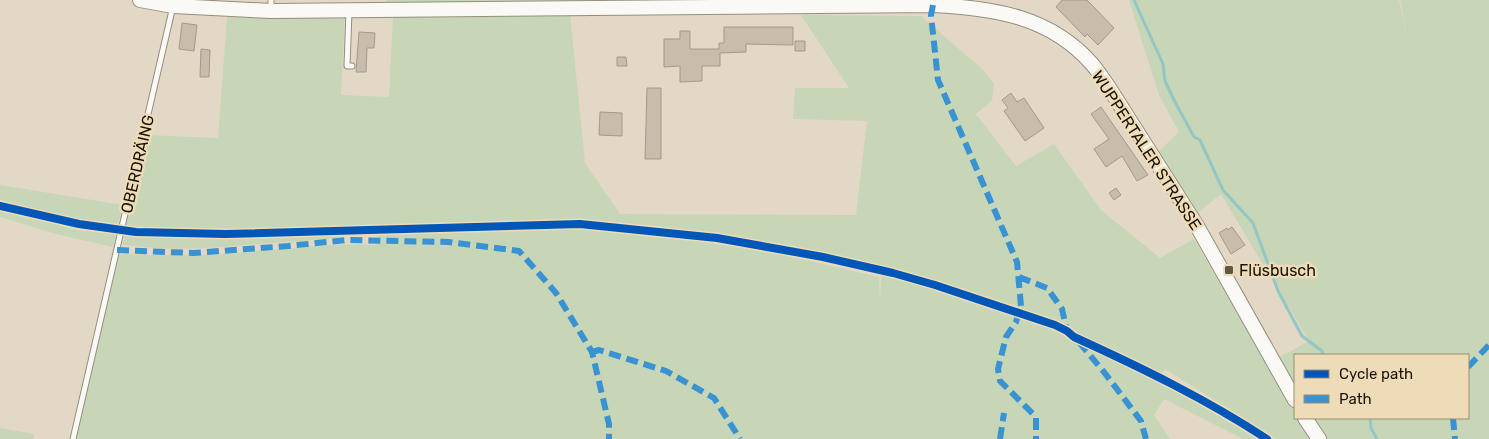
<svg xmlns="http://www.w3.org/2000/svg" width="1489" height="439" viewBox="0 0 1489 439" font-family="Rubik,sans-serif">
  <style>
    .green { fill: #c8d6b8; fill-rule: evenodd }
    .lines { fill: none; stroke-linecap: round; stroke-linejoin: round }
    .stream { stroke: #93c7c4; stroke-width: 3 }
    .building { fill: #c8bcaa; stroke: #a29a8c }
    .service-casing { stroke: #958e7f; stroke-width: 7 }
    .secondary-casing { stroke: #958e7f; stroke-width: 16 }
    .service { stroke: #fbf9f6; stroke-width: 5 }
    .secondary { stroke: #fbf9f6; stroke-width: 14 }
    .quiet { stroke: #3992d1; stroke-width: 6; stroke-dasharray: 12 6; stroke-linecap: butt }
    .cycleway-casing { stroke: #eedcb9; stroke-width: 11 }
    .cycleway { stroke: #0057b8; stroke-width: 8 }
    .poi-dot { fill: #5f5849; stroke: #eedcb9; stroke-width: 2 }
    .labels { text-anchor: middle; stroke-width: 5; stroke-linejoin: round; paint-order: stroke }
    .street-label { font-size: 16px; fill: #191306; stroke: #eedcb9 }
    .poi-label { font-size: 16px; fill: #191306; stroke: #eedcb9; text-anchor: start }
  </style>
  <rect width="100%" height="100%" fill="#e2d8c5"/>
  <path class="green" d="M 386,0 L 819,0 L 386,4 Z
    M 1129,0 L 1399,0 L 1408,41 L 1400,0 L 1489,0 L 1489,439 L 1277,439 L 1165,369 L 1158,380 L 1232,423 L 1256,439 L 1243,439 L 1164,399 L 1154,415 L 1170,439 L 75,439 L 119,255 L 123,254 C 156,255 187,256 219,254 C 272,251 324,242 376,245 L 378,235 L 558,228 L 597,229 L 676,238 L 784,255 L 879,277 L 880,299 L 882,268 C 815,249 748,238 679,229 C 644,225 608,221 572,221 C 443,220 312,235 183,231 C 164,230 144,228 125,227 L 146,135 L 218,138 L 227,17 L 345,16 L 341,95 L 389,97 L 393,16 L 491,17 L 570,14 L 585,163 L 620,214 L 856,215 L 867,121 L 793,119 L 795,88 L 849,88 L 801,15 L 921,16 L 981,68 L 994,83 L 992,101 L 976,114 L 1016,166 L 1054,144 L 1101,210 L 1160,258 L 1194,239 L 1267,364 L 1309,341 L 1221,194 L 1196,214 L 1157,153 L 1179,132 L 1159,95 ZM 1295,355 L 1468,355 L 1468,418 L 1295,418 Z
    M 0,185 L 123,205 L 117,226 L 70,219 L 0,200 Z
    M 0,210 L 77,230 L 116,234 L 113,247 L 56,234 L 0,217 Z
    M 339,235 L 339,238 L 207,248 L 168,249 L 122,245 L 125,236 L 197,237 Z
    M 0,428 L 34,434 L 33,439 L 0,439 Z"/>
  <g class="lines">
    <path class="stream" d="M 1134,0 L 1163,64 L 1165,81 L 1174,100 L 1194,137 L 1200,140 L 1223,190 L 1253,223 L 1278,291 L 1302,336 L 1322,351 L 1323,355
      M 1370,418 L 1371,428 L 1377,439"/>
  </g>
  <path class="building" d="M 1062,0 L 1087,0 L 1114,28 L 1098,45 L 1087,34 L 1085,37 L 1056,7 Z
    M 182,23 L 197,25 L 194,51 L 179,49 Z
    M 724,27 L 793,27 L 793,45 L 746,44 L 746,52 L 720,53 L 720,66 L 702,66 L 702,81 L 680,82 L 680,66 L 664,67 L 664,39 L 680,39 L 680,31 L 690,31 L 690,49 L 719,49 L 719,43 L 724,43 Z
    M 359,32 L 375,33 L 374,48 L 367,48 L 366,72 L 356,72 Z
    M 795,41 L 805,41 L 805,51 L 795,51 Z
    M 201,49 L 210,50 L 209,77 L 200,77 Z
    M 617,57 L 626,57 L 627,66 L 617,66 Z
    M 647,88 L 661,88 L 661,159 L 645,159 Z
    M 1011,93 L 1017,102 L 1024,98 L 1044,128 L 1025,141 L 1004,111 L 1008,108 L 1002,100 Z
    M 1101,107 L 1148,175 L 1137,181 L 1122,156 L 1106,167 L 1094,149 L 1109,139 L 1091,114 Z
    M 600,112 L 622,113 L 622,136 L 599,135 Z
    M 1116,188 L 1121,195 L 1114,200 L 1109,193 Z
    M 1232,227 L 1245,245 L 1231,254 L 1219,233 L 1227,228 L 1228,230 Z"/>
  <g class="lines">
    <defs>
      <path id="service" d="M 271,11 L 271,0
        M 349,11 L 347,66 L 352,66
        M 73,439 L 173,6"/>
      <path id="secondary" d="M 140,0 L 173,6 L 271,11 L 933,5 C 993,8 1050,16 1092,64 C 1098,71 1103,79 1108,86 L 1197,226 L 1295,400
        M 1305,418 L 1319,439"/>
    </defs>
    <use href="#service" class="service-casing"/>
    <use href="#secondary" class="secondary-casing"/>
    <use href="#service" class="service"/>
    <use href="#secondary" class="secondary"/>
    <path class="quiet" d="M 933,5 L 931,15 L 938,80 L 1017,262 L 1021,306 L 1016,322 L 1006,337 L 998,369 L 1000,381 L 1036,417 L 1036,439
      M 117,250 L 193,253 L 288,246 L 346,240 L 448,242 L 519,251 L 556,293 L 592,352 L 609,424 L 609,439
      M 1019,277 L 1047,288 L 1062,309 L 1067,331
      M 1079,342 L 1104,372 L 1141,421 L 1146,439
      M 592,352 L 599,350 L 666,371 L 714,398 L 740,439
      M 1468,367 L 1489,345
      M 1453,418 L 1455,439
      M 1000,439 L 1004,413"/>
    <defs>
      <path id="cycleway" d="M 0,206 L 79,224 L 136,232 L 226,234 L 580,224 L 717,238 L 823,257 L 893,273 L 935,285 L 1055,325 L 1067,331 L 1074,337 C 1140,367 1206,399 1267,439"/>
    </defs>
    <use href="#cycleway" class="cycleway-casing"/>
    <use href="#cycleway" class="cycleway"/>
  </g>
  <rect class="poi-dot" x="1224" y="265" width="10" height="10" rx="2.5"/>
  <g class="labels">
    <g class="street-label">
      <text transform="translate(1147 150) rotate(57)" y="6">WUPPERTALER STRASSE</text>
      <text transform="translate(137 164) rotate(-77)" y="6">OBERDRÄING</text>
    </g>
    <g class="poi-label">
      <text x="1239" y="276">Flüsbusch</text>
    </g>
  </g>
  <rect x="1294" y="354" width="175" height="65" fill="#eedcb9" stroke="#998c71"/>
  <rect x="1304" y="370" width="25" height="8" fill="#0057b8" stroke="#998c71"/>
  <text x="1339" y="379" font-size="15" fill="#191306">Cycle path</text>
  <rect x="1304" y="395" width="25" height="8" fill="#3992d1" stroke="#998c71"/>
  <text x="1339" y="404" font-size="15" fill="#191306">Path</text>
</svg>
